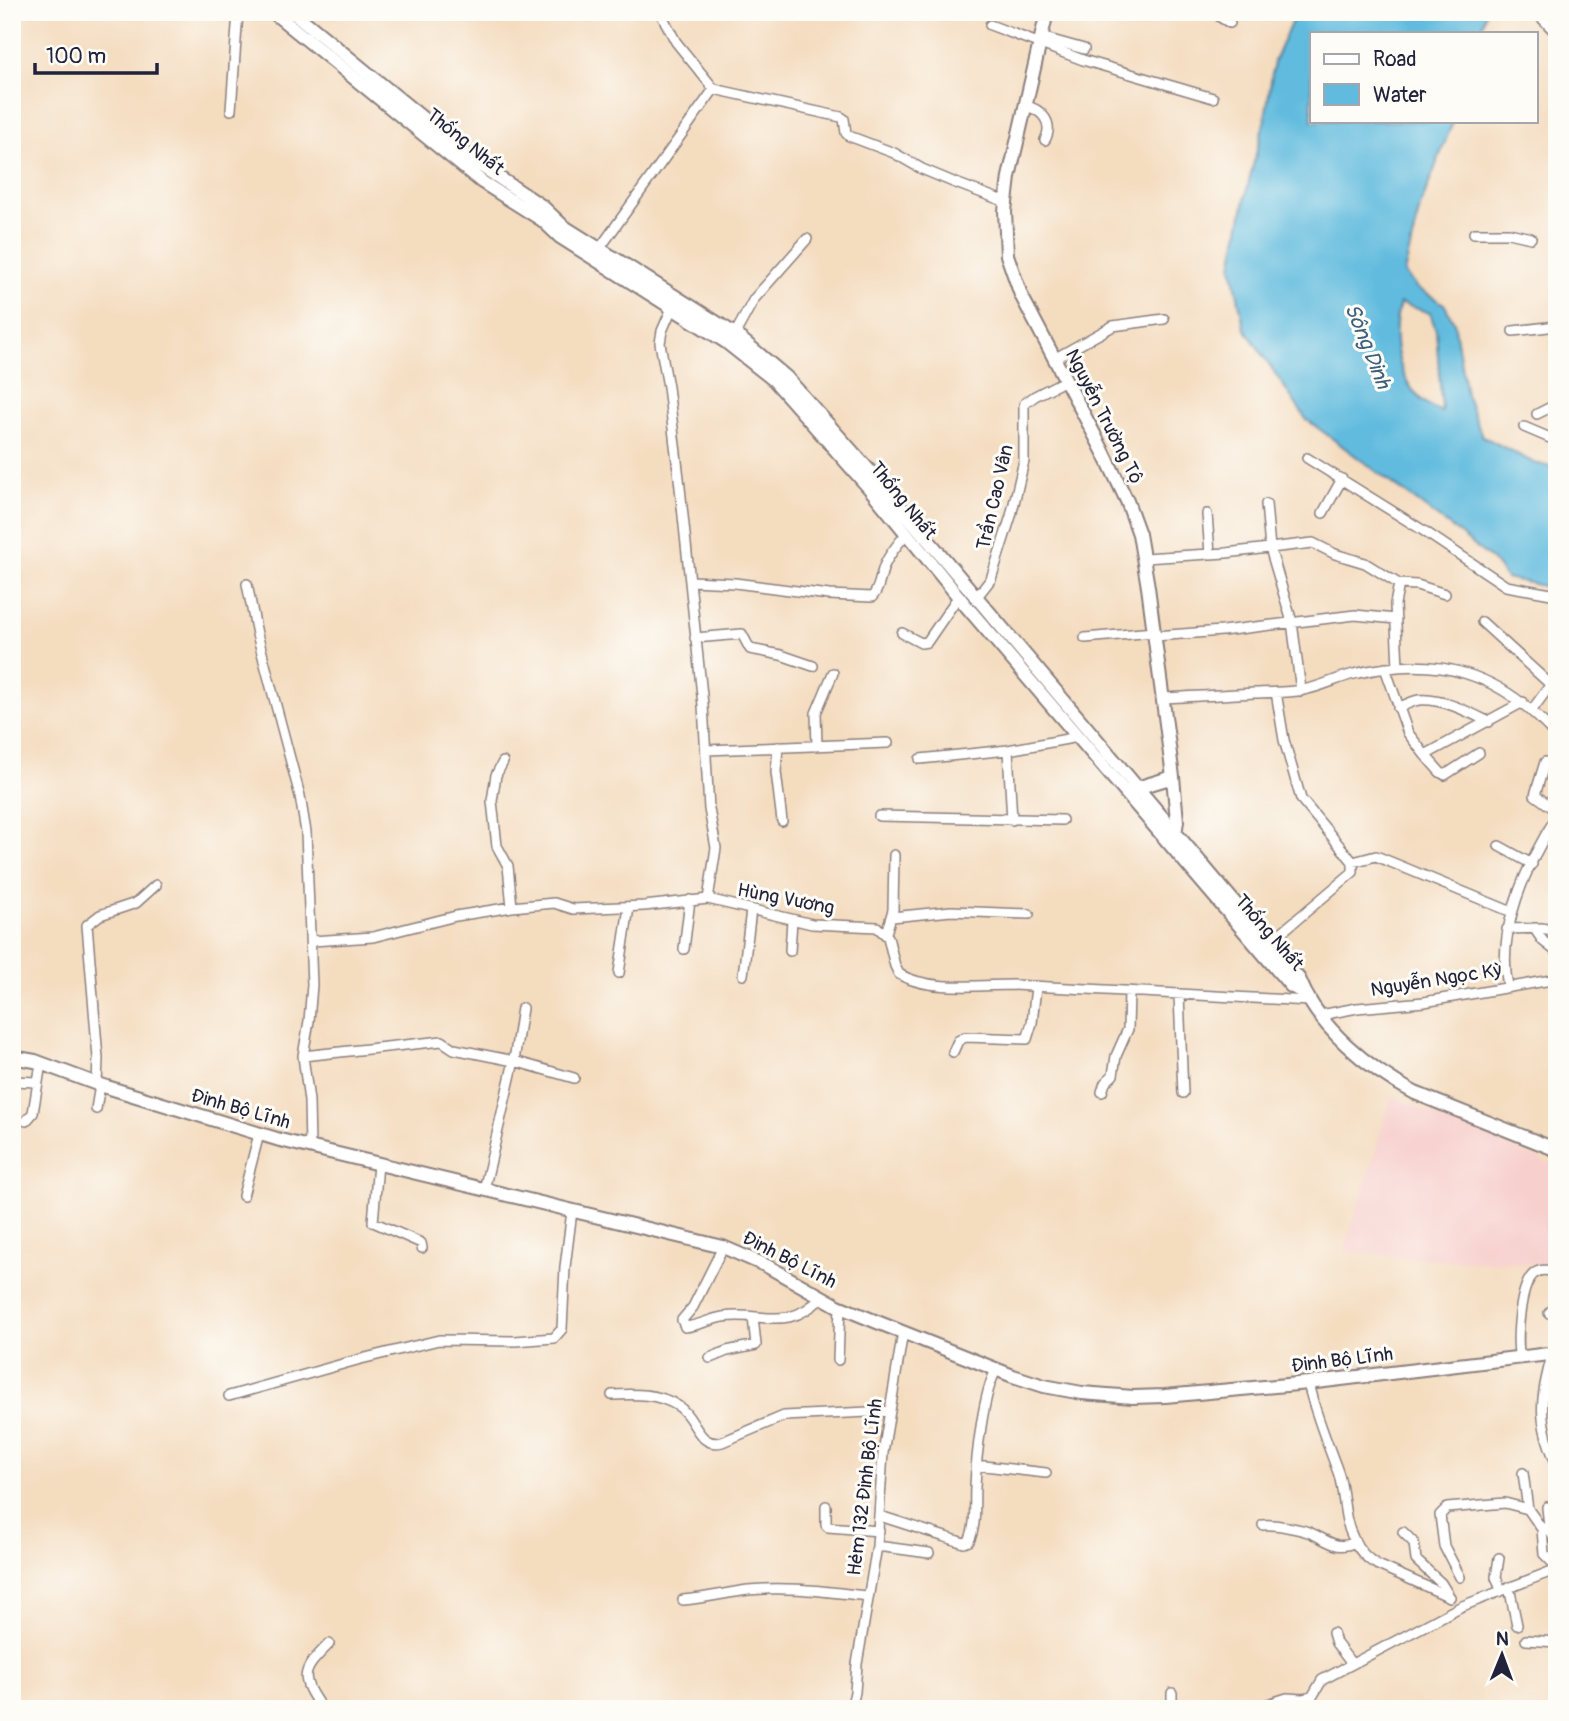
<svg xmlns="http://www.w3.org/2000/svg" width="1569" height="1721" viewBox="0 0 1569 1721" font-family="Pangolin,sans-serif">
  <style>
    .built { fill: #f7d0cd }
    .water { fill: #60bbde; stroke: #416e8c; stroke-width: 2; fill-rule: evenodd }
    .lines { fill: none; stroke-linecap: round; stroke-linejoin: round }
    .street-casing { stroke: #8b7f7d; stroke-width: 12 }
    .secondary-casing { stroke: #8b7f7d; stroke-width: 16 }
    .street { stroke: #fff; stroke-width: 9 }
    .secondary { stroke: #fff; stroke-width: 12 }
    .labels { text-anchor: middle; stroke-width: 6; stroke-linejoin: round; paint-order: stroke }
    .street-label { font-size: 19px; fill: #22223b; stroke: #fdfcf7 }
    .water-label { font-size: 21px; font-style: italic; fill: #3b5f7c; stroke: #fdfcf7 }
  </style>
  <rect width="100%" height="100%" fill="#fdfcf7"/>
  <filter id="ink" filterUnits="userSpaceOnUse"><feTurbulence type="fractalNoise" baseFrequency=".0143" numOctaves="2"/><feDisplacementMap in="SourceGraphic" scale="14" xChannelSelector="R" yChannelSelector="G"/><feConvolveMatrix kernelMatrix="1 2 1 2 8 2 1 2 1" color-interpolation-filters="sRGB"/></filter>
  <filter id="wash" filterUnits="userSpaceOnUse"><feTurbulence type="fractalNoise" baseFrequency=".00686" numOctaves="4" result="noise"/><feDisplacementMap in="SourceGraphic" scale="28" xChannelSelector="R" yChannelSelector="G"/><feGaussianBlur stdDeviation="1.57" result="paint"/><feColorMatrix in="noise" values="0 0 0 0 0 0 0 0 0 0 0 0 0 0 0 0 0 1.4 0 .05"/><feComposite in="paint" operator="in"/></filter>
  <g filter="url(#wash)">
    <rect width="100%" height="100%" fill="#f4dcbf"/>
    <path class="built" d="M 1392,1096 L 1478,1134 L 1557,1166 L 1557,1265 L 1439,1260 L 1344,1251 Z"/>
    <path class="water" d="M 1296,12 L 1486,12 L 1480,33 L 1312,33 L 1312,121 L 1453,121 L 1420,207 L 1404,273 L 1417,288 L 1444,304 L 1454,322 L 1466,394 L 1482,436 L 1534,463 L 1557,468 L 1557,589 L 1506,578 L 1492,560 L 1451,527 L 1306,419 L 1244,327 L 1232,266 L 1247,189 L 1265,119 L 1274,61 ZM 1400,303 L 1430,313 L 1436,330 L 1442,412 C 1400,397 1388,341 1400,303 Z"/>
  </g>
  <g filter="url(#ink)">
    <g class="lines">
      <defs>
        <path id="street" d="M 660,12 L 676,42 L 714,89 L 841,117 L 844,119 L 846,133 L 849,136 L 894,153 L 922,169 L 953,182 L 1006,202
          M 1217,12 L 1220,17 L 1230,23
          M 1536,12 L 1557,34
          M 990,25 L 1083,60 L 1213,98
          M 1041,37 L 1084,49
          M 1025,106 C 1042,109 1054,123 1045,140
          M 231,110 L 238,12
          M 1474,233 L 1509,233 L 1531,238
          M 600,248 L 714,89
          M 672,308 L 662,331 L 660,343 L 668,387 L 679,478 L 703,705 L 709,809 L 716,848 L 708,899
          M 1513,331 L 1557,326
          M 735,334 L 754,299 L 807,239
          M 1054,359 L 1113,326 L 1164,319
          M 1537,414 L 1557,404
          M 1524,427 L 1557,441
          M 1307,458 L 1424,531 L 1506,586 L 1557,595
          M 1266,504 L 1270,548 L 1292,622 L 1301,691
          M 1323,513 L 1342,479
          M 1207,514 L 1210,554
          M 1144,558 L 1226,553 L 1313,543 L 1335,554 L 1365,563 L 1399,584 L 1417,585 L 1445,594
          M 690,581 L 735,583 L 829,595 L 872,597 C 880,589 880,575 885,564 C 890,553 898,544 906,534
          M 247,584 L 257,634 L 300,796 L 306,832 L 312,985 L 309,1021 L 303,1056 L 309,1101 L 310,1148
          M 976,598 L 991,579 L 1011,516 L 1024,461 L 1024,404 L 1035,396 L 1066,380
          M 1482,622 L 1551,685
          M 902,633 L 921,643 L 927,642 L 958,597
          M 1155,636 L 1222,631 L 1355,615 L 1396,619
          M 695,638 L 742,634 L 750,649 L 781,655 L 813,666
          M 1085,638 L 1154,632
          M 1398,667 L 1395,604 L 1399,584
          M 1385,668 L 1408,733 L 1425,755 L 1523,702
          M 1164,698 C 1194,696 1224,695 1255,693 C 1271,692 1288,693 1303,690 C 1321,687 1337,678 1354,674 C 1438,654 1501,672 1557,737
          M 1398,708 C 1405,705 1412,701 1419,700 C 1442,698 1469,712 1489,722
          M 1532,710 L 1557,676
          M 817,746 L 816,713 L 833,673
          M 778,747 L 776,772 L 782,821
          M 706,750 L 888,743
          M 1008,750 L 1012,820
          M 1425,755 L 1440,772 L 1445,775 L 1479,753
          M 920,759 L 1008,750 L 1078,737
          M 503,762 L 496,775 L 492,801 L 497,846 L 508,866 L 512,907
          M 1545,762 L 1535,795 L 1557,811
          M 879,816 L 1062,820
          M 1499,846 L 1532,864
          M 1353,862 L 1376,856 L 1512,912
          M 892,917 L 951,911 L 1029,914
          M 1534,928 L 1543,941 L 1557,952
          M 1507,929 L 1541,928 L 1557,931
          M 886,933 L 893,910 L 894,855
          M 312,941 L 373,937 L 456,916 L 512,907 L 554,903 L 573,909 L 644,906 L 708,899 L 812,924 L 877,927 L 888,937 L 895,966 L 899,974 C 929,992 981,985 1013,985 L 1310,1001
          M 1269,943 L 1353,872 L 1353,862 L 1301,799 L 1284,740 L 1276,692
          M 684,949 L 690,900
          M 790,951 L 792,920
          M 619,973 L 629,907
          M 743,975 L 751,910
          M 1508,986 C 1496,930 1527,864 1557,816
          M 1179,995 L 1183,1093
          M 1321,1015 L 1357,1008 L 1424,1002 L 1557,979
          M 953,1052 L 958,1041 L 965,1037 L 1027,1039 L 1032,1023 L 1036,987
          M 303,1056 L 442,1041 L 454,1049 L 514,1061 L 522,1008
          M 12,1081 L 38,1082 L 41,1063
          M 97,1084 L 98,1058 L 87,925 L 100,915 L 136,903 L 156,885
          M 1102,1092 L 1105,1083 L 1113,1075 L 1116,1056 L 1128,1029 L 1129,992
          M 96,1109 L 100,1085
          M 26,1121 L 33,1113 L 38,1082
          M 378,1164 L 373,1222 L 421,1243 L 422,1248
          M 484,1190 L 514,1061 L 574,1078
          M 243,1196 L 259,1134
          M 723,1247 L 693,1307 L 682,1320 L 685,1327 C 698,1326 710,1319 723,1317 C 764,1311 786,1333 822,1297
          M 1549,1313 L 1557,1305
          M 1552,1355 C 1540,1402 1537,1420 1557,1465
          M 710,1358 L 727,1351 L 756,1345 L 753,1317
          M 1520,1359 C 1516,1341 1519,1284 1535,1273 C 1542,1268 1550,1271 1557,1273
          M 838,1360 L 840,1307
          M 1308,1383 C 1315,1414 1328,1444 1339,1475 C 1345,1496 1343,1518 1353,1538 C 1359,1551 1366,1559 1378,1565 L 1450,1597
          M 612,1395 C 636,1394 657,1393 678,1406 C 696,1417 697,1448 722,1442 L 784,1416 L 890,1411
          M 229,1396 L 357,1360 L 439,1340 L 515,1341 L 554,1338 L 562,1329 L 565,1267 L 572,1211
          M 976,1465 L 1046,1473
          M 1523,1473 L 1528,1509 L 1542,1529 L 1544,1554 L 1557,1567
          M 826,1506 L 826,1525 L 828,1527 L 879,1531
          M 1547,1507 L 1549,1527 L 1557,1546
          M 880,1516 L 964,1543 L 969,1541 C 977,1525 974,1504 975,1487 C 976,1460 983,1390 997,1369
          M 1263,1525 C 1274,1524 1303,1529 1313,1534 C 1328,1541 1338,1551 1355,1542
          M 1403,1532 L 1414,1543 L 1416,1560 L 1441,1583 L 1449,1596
          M 877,1546 L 929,1553
          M 1499,1558 L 1496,1577 L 1501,1590
          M 1460,1577 L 1444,1546 L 1440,1515 L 1447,1508 L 1505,1503 L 1528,1509
          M 1509,1587 L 1517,1625
          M 683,1600 C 705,1598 726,1593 748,1590 C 788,1586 828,1592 868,1596
          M 1333,1633 L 1336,1643 L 1351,1663
          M 1526,1640 L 1557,1642
          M 322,1709 C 299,1676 301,1672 329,1644
          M 657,1709 L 666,1705 L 674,1709
          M 851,1709 L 855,1692 L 857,1664 L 877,1546 L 883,1453 L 903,1332
          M 1172,1709 L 1172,1693
          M 1252,1709 L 1287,1698 L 1303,1699 L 1312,1697 L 1322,1680 L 1460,1607 L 1557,1569"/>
        <path id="secondary" d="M 273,12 L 482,182 L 542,220 L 560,237 L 726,342 L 774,380 L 870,489 L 967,607 L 1291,986 L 1304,993
          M 293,12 L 477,163 L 543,207 L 563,226 L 735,334 L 786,377 L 874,476 L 1299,979 C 1318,1028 1369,1069 1415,1093 L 1557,1150
          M 1047,12 L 1009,177 L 1005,211 L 1007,255 L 1021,295 L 1104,453 L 1127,501 L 1139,534 L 1148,587 L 1173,777 L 1177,821 L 1175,834
          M 1130,790 L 1173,777
          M 12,1057 L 35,1061 L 97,1084 L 280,1140 L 723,1247 L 767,1266 L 838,1306 L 877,1322 L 1013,1376 L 1044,1386 L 1082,1393 L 1133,1397 L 1165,1396 L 1308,1383 L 1557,1353"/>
      </defs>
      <use href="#street" class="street-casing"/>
      <use href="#secondary" class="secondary-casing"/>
      <use href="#street" class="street"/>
      <use href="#secondary" class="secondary"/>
    </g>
  </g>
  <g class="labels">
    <g class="street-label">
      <text transform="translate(466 141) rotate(39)" y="7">Thống Nhất</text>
      <text transform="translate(1105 416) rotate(63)" y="7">Nguyễn Trường Tộ</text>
      <text transform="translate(994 497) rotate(-77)" y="7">Trần Cao Vân</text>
      <text transform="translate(904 500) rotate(51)" y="7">Thống Nhất</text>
      <text transform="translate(786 898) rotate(11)" y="7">Hùng Vương</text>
      <text transform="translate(1270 932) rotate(49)" y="7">Thống Nhất</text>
      <text transform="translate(1436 979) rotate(-9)" y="7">Nguyễn Ngọc Kỳ</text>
      <text transform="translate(241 1108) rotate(16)" y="7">Đinh Bộ Lĩnh</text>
      <text transform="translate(790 1259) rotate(27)" y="7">Đinh Bộ Lĩnh</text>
      <text transform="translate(1342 1359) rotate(-7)" y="7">Đinh Bộ Lĩnh</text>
      <text transform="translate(864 1487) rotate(-83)" y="7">Hẻm 132 Đinh Bộ Lĩnh</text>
    </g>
    <g class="water-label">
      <text transform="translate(1368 346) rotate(68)" y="7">Sông Dinh</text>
    </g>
  </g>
  <rect width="1569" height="1721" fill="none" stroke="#fdfcf7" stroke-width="42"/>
  <rect x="1310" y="32" width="228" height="91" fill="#fdfcf7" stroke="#a5a5ac" stroke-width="2"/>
  <rect x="1324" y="54" width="35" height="10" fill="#ffffff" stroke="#a5a5ac" stroke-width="2"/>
  <text x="1373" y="66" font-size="21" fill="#22223b">Road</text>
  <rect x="1324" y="84" width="35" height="21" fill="#60bbde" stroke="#a5a5ac" stroke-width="2"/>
  <text x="1373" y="102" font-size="21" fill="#22223b">Water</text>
  <g transform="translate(1502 1655) rotate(1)" stroke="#fdfcf7" stroke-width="5" paint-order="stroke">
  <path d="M0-5L12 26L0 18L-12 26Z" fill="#22223b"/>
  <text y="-10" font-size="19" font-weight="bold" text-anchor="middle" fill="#22223b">N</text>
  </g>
  <path d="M35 63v10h122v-10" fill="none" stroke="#22223b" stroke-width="3.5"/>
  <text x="46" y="63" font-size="21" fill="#22223b" stroke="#fdfcf7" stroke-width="5" paint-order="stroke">100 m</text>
</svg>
